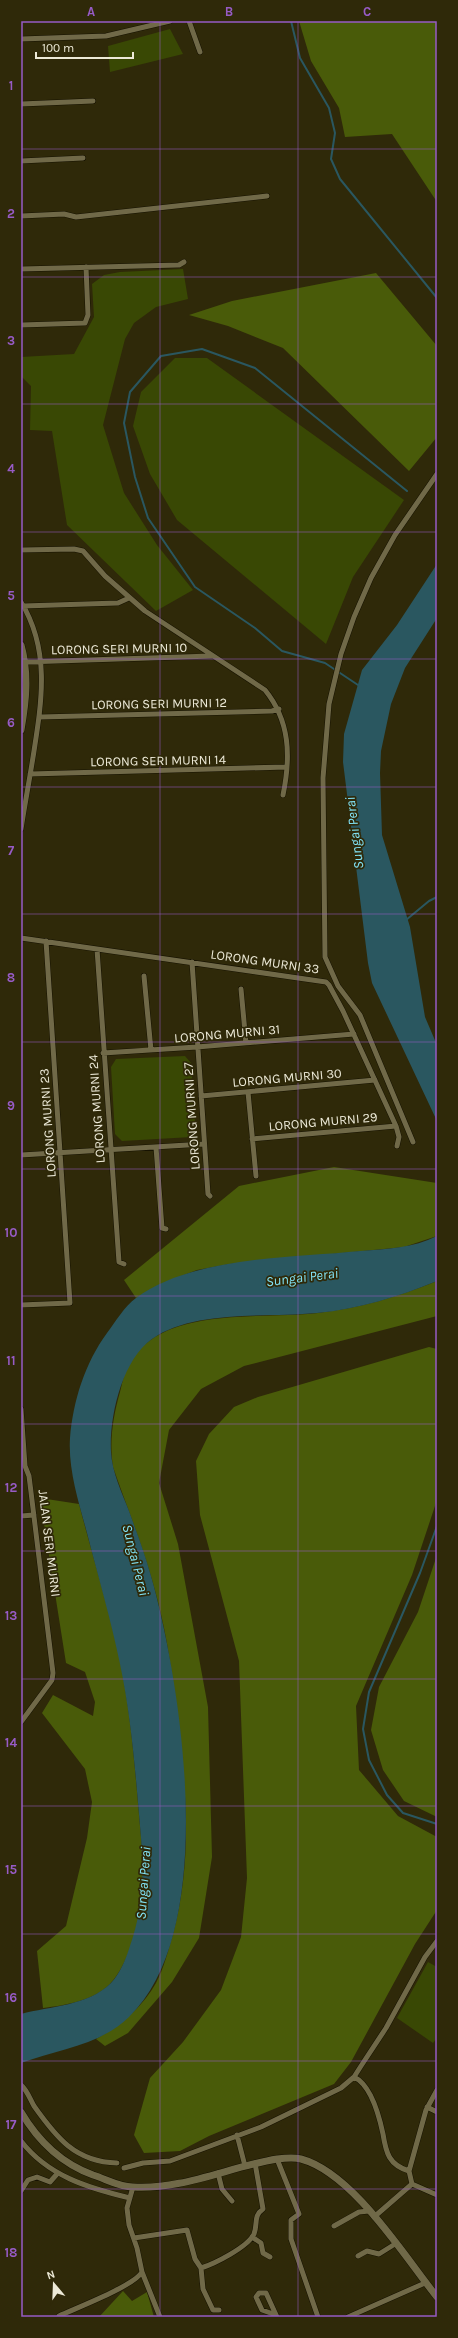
<svg xmlns="http://www.w3.org/2000/svg" width="458" height="2338" viewBox="0 0 458 2338" font-family="Karla,sans-serif">
  <style>
    .green { fill: #394804 }
    .forest { fill: #495b09 }
    .water { fill: #2a5760 }
    .lines { fill: none; stroke-linecap: round; stroke-linejoin: round }
    .stream { stroke: #2a5760; stroke-width: 2 }
    .street-casing { stroke: #161200; stroke-width: 6 }
    .secondary-casing { stroke: #161200; stroke-width: 8 }
    .street { stroke: #706948; stroke-width: 5 }
    .secondary { stroke: #706948; stroke-width: 7 }
    .grid { fill: none; stroke: #975bc5; stroke-width: 1; stroke-opacity: 0.55 }
    .labels { text-anchor: middle; stroke-width: 3.5; stroke-linejoin: round; paint-order: stroke }
    .street-label { font-size: 13px; fill: #ece9d7; stroke: #2f2909 }
    .water-label { font-size: 14px; font-style: italic; fill: #82e3f6; stroke: #2f2909 }
    .neatline { fill: none; stroke: #975bc5; stroke-width: 1.5 }
    .grid-label { font-size: 13px; text-anchor: middle; font-weight: bold; fill: #975bc5 }
  </style>
  <rect width="100%" height="100%" fill="#2f2909"/>
  <path class="green" d="M 170,29 L 183,54 L 110,72 L 108,46 Z
    M 183,269 L 188,299 L 156,307 L 134,323 L 125,339 L 103,425 L 124,493 L 157,545 L 193,590 L 156,611 L 67,525 L 52,431 L 30,430 L 31,386 L 21,376 L 21,357 L 74,354 L 94,317 L 92,284 L 104,275 L 120,272 Z
    M 175,358 L 207,358 L 404,500 L 353,577 L 326,644 L 177,520 L 150,474 L 133,426 L 141,392 Z
    M 185,1056 L 191,1063 L 196,1135 L 192,1137 L 122,1141 L 115,1134 L 111,1067 L 116,1059 Z
    M 428,1962 L 437,1967 L 437,2038 L 433,2043 L 397,2018 Z"/>
  <path class="forest" d="M 299,21 L 437,21 L 437,202 L 392,134 L 345,137 L 339,108 L 311,61 Z
    M 376,273 L 437,346 L 437,437 L 409,471 L 283,348 L 228,326 L 189,315 L 232,301 Z
    M 334,1167 L 437,1183 L 437,1236 L 404,1247 L 230,1264 L 197,1270 L 171,1280 L 136,1298 L 124,1280 L 239,1186 Z
    M 437,1281 L 437,1316 L 244,1366 L 201,1389 L 169,1430 L 159,1483 L 178,1544 L 208,1707 L 212,1857 L 199,1938 L 172,1982 L 128,2033 L 105,2046 L 96,2039 C 120,2025 142,2008 156,1983 C 164,1968 168,1951 173,1934 C 192,1862 187,1796 178,1723 C 173,1681 168,1639 157,1598 C 146,1554 128,1510 113,1467 C 109,1441 113,1417 120,1392 C 122,1385 123,1376 127,1369 C 155,1304 261,1320 318,1313 C 359,1308 398,1297 437,1281 Z
    M 429,1347 L 437,1349 L 437,1500 L 412,1575 L 356,1706 L 359,1770 L 398,1816 L 437,1837 L 437,1910 L 415,1944 L 351,2062 L 334,2084 L 209,2136 L 180,2151 L 144,2153 L 134,2135 L 150,2078 L 183,2042 L 221,1990 L 241,1937 L 247,1878 L 239,1661 L 200,1515 L 196,1461 L 209,1434 L 234,1407 L 258,1397 Z
    M 40,1498 L 79,1504 C 93,1558 110,1611 121,1665 C 130,1711 134,1757 138,1803 C 140,1828 143,1854 144,1879 C 144,1909 131,1962 110,1984 C 93,2001 66,2005 43,2008 L 37,1951 L 66,1926 L 87,1838 L 92,1802 L 85,1769 L 42,1713 L 53,1695 L 93,1716 L 95,1702 L 85,1672 L 66,1663 Z
    M 437,1555 L 437,1817 L 404,1801 L 383,1770 L 371,1730 L 379,1687 L 418,1612 Z
    M 123,2291 L 132,2301 L 147,2292 L 154,2317 L 99,2317 Z"/>
  <path class="water" d="M 437,564 L 437,618 L 405,668 L 391,704 L 381,751 L 380,773 L 382,835 L 410,927 L 425,1017 L 437,1045 L 437,1121 L 372,983 L 368,963 L 343,762 L 344,734 L 362,670 L 397,625 Z
    M 437,1236 L 437,1281 C 398,1297 359,1309 317,1313 C 268,1318 194,1309 152,1339 C 122,1360 109,1417 111,1452 C 112,1472 122,1493 129,1511 C 137,1533 145,1554 151,1576 C 182,1686 220,1930 129,2017 C 99,2046 58,2049 21,2063 L 21,2014 C 50,2006 88,2006 111,1983 C 120,1973 125,1961 129,1949 C 143,1909 144,1880 141,1838 C 136,1780 132,1721 120,1664 C 111,1620 98,1576 87,1533 C 79,1503 68,1470 70,1438 C 73,1401 85,1363 107,1333 C 116,1321 124,1307 136,1298 C 193,1256 292,1258 360,1251 C 387,1249 413,1248 437,1236 Z"/>
  <g class="lines">
    <path class="stream" d="M 291,21 L 300,58 L 329,108 L 335,133 L 331,159 L 340,179 L 437,298
      M 358,685 L 325,663 L 282,651 L 255,628 L 195,587 L 148,518 L 135,477 L 124,423 L 130,392 L 161,356 L 202,349 L 255,368 L 407,491
      M 406,920 L 429,901 L 437,897
      M 437,1526 L 420,1573 L 369,1692 L 363,1729 L 369,1760 L 387,1795 L 403,1813 L 437,1824"/>
    <defs>
      <path id="street" d="M 189,21 L 200,52
        M 21,39 L 106,36 L 170,21
        M 21,104 L 93,101
        M 21,161 L 83,158
        M 21,216 L 64,214 L 76,217 L 267,196
        M 21,269 L 179,265 L 184,262
        M 21,325 L 85,323 L 88,315 L 86,267
        M 21,550 L 74,549 L 83,551 L 105,576 L 145,611 L 265,690 C 290,721 291,756 283,795
        M 21,602 C 50,649 42,700 34,751 C 30,777 25,803 21,829
        M 23,606 L 118,603 L 129,598
        M 25,662 L 212,656
        M 40,717 L 272,711 L 279,709
        M 30,774 L 286,767
        M 21,938 L 326,982 L 329,985 L 343,1011 L 396,1126 L 399,1137 L 397,1146
        M 97,949 L 119,1262 L 124,1264
        M 192,962 L 208,1194 L 210,1196
        M 144,976 L 151,1050
        M 241,989 L 246,1043
        M 103,1053 L 197,1047 L 354,1034
        M 248,1092 L 256,1176
        M 201,1096 L 375,1080
        M 252,1139 L 396,1126
        M 413,1142 L 360,1015 L 338,986 L 325,957 L 323,778 L 329,704 L 341,654 L 354,617 L 371,578 L 395,535 L 437,474
        M 156,1147 L 162,1228 L 166,1229
        M 21,1155 L 204,1144
        M 21,1305 L 70,1303 L 46,941
        M 21,1409 L 25,1466 L 29,1476 L 31,1492 L 53,1673 L 52,1680 L 21,1722
        M 21,1516 L 34,1515
        M 354,2077 C 371,2085 379,2115 383,2134 C 386,2153 389,2165 409,2171 L 412,2184 L 437,2195
        M 21,2085 C 27,2090 30,2099 34,2106 C 56,2137 75,2162 117,2163
        M 427,2107 L 437,2112
        M 237,2135 L 245,2166
        M 21,2141 C 48,2176 88,2188 130,2198
        M 277,2159 L 299,2214 L 291,2220 L 291,2239 L 318,2317
        M 124,2168 L 143,2163 L 170,2161 L 261,2127 L 341,2088 L 354,2077 L 361,2066 L 386,2028 L 425,1957 L 437,1941
        M 409,2171 L 426,2110 L 437,2090
        M 218,2173 L 222,2189 L 232,2201
        M 133,2187 L 127,2208 L 129,2225 L 137,2248 L 142,2272 L 160,2317
        M 21,2191 L 28,2180 L 37,2177 L 50,2182 L 57,2174
        M 374,2217 L 412,2184
        M 334,2226 L 359,2212 L 369,2211
        M 252,2237 L 261,2243 L 263,2253 L 270,2257
        M 134,2238 L 187,2230 L 195,2259 L 201,2268 L 203,2289 L 213,2310 L 219,2310
        M 358,2256 L 367,2251 L 379,2254 L 395,2244
        M 201,2268 C 214,2264 248,2247 254,2234 C 258,2224 253,2216 263,2209 L 255,2163
        M 276,2315 L 262,2310 L 256,2297 L 259,2293 L 266,2293 L 277,2317
        M 59,2316 C 76,2308 134,2286 142,2272
        M 348,2317 L 425,2283"/>
      <path id="secondary" d="M 21,645 C 29,674 26,701 21,730
        M 21,2112 C 38,2141 60,2163 93,2175 C 106,2179 119,2187 133,2187 C 182,2190 229,2167 277,2159 C 285,2158 293,2157 301,2159 C 353,2173 404,2256 437,2297"/>
    </defs>
    <use href="#street" class="street-casing"/>
    <use href="#secondary" class="secondary-casing"/>
    <use href="#street" class="street"/>
    <use href="#secondary" class="secondary"/>
  </g>
  <path class="grid" d="M 160,21 L 160,2317M 298,21 L 298,2317M 21,149 L 437,149M 21,277 L 437,277M 21,404 L 437,404M 21,532 L 437,532M 21,659 L 437,659M 21,787 L 437,787M 21,914 L 437,914M 21,1042 L 437,1042M 21,1169 L 437,1169M 21,1296 L 437,1296M 21,1424 L 437,1424M 21,1551 L 437,1551M 21,1679 L 437,1679M 21,1806 L 437,1806M 21,1934 L 437,1934M 21,2061 L 437,2061M 21,2189 L 437,2189"/>
  <g class="labels">
    <g class="street-label">
      <text transform="translate(119 648) rotate(-1)" y="5">LORONG SERI MURNI 10</text>
      <text transform="translate(159 703) rotate(-1)" y="5">LORONG SERI MURNI 12</text>
      <text transform="translate(158 760) rotate(-1)" y="5">LORONG SERI MURNI 14</text>
      <text transform="translate(265 961) rotate(8)" y="5">LORONG MURNI 33</text>
      <text transform="translate(227 1033) rotate(-5)" y="5">LORONG MURNI 31</text>
      <text transform="translate(287 1077) rotate(-5)" y="5">LORONG MURNI 30</text>
      <text transform="translate(96 1109) rotate(-94)" y="5">LORONG MURNI 24</text>
      <text transform="translate(191 1116) rotate(-94)" y="5">LORONG MURNI 27</text>
      <text transform="translate(323 1121) rotate(-5)" y="5">LORONG MURNI 29</text>
      <text transform="translate(47 1123) rotate(-94)" y="5">LORONG MURNI 23</text>
      <text transform="translate(50 1543) rotate(83)" y="5">JALAN SERI MURNI</text>
    </g>
    <g class="water-label">
      <text transform="translate(354 833) rotate(-97)" y="5">Sungai Perai</text>
      <text transform="translate(302 1277) rotate(-7)" y="5">Sungai Perai</text>
      <text transform="translate(136 1560) rotate(76)" y="5">Sungai Perai</text>
      <text transform="translate(143 1883) rotate(-86)" y="5">Sungai Perai</text>
    </g>
  </g>
  <rect width="458" height="2338" fill="none" stroke="#2f2909" stroke-width="44"/>
  <g transform="translate(54 2284) rotate(341)" stroke="#2f2909" stroke-width="3" paint-order="stroke">
  <path d="M0-3L7 15L0 10L-7 15Z" fill="#ece9d7"/>
  <text y="-6" font-size="11" font-weight="bold" text-anchor="middle" fill="#ece9d7">N</text>
  </g>
  <path d="M36 52v6h97v-6" fill="none" stroke="#ece9d7" stroke-width="2"/>
  <text x="42" y="52" font-size="12" fill="#ece9d7" stroke="#2f2909" stroke-width="3" paint-order="stroke">100 m</text>
  <rect x="22" y="22" width="414" height="2294" class="neatline"/>
  <g class="grid-label">
    <text x="91" y="16">A</text>
    <text x="229" y="16">B</text>
    <text x="367" y="16">C</text>
    <text x="11" y="90">1</text>
    <text x="11" y="218">2</text>
    <text x="11" y="345">3</text>
    <text x="11" y="473">4</text>
    <text x="11" y="600">5</text>
    <text x="11" y="727">6</text>
    <text x="11" y="855">7</text>
    <text x="11" y="982">8</text>
    <text x="11" y="1110">9</text>
    <text x="11" y="1237">10</text>
    <text x="11" y="1365">11</text>
    <text x="11" y="1492">12</text>
    <text x="11" y="1620">13</text>
    <text x="11" y="1747">14</text>
    <text x="11" y="1874">15</text>
    <text x="11" y="2002">16</text>
    <text x="11" y="2129">17</text>
    <text x="11" y="2257">18</text>
  </g>
</svg>
